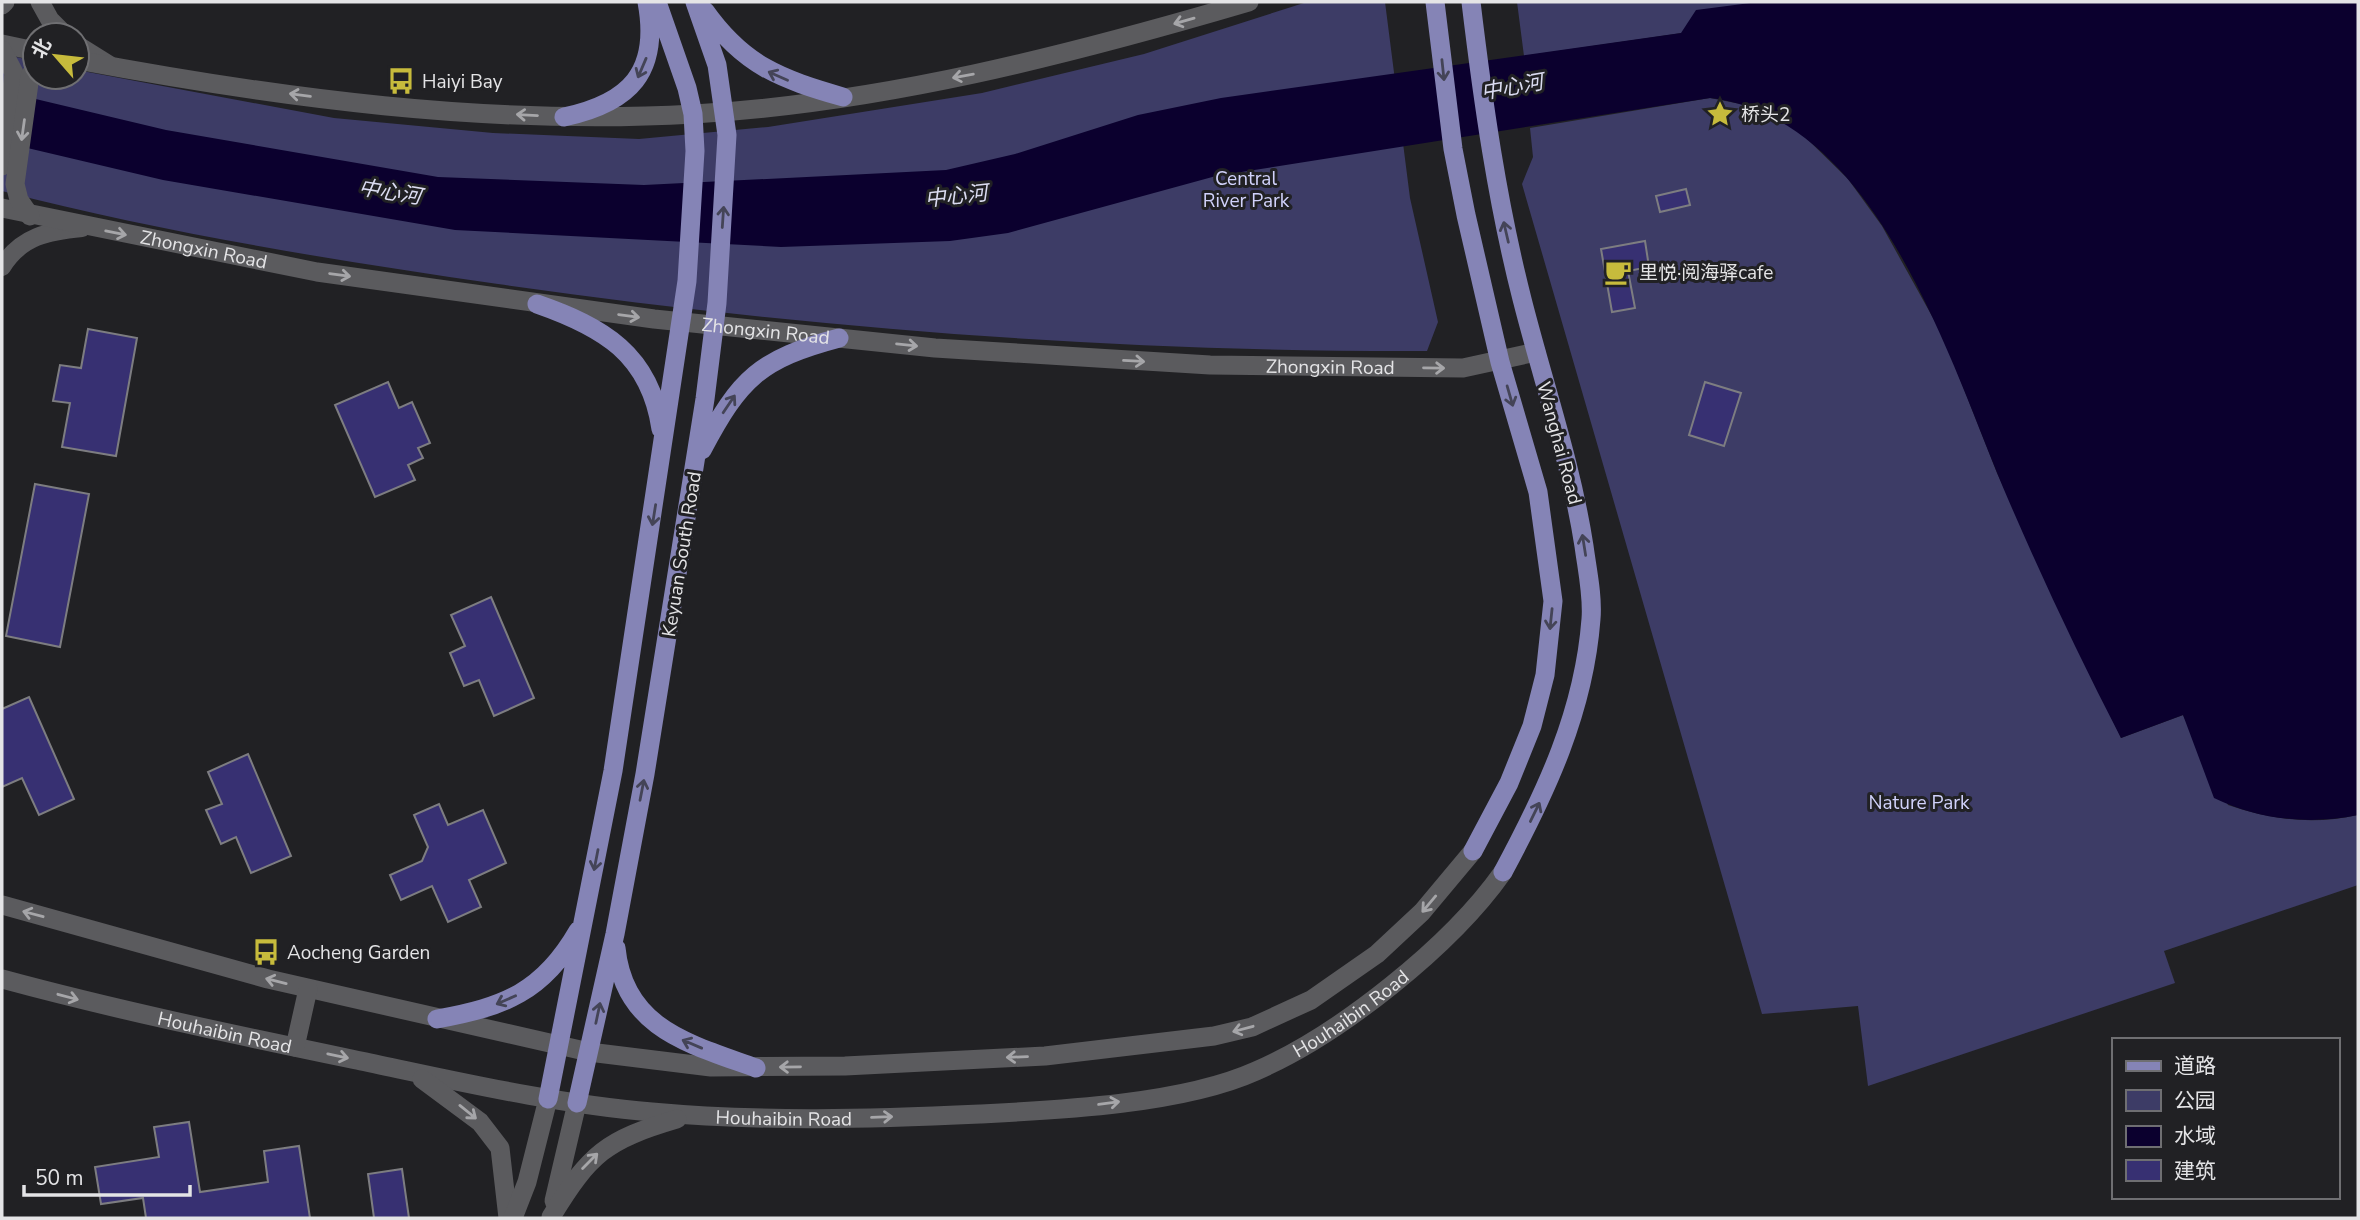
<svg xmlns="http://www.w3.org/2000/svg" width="2360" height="1220" viewBox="0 0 2360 1220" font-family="'Nunito Sans','Noto Sans SC',sans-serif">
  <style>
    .green { fill: #3d3c66 }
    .water { fill: #0b002e }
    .building { fill: #373072; stroke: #7d7d81; stroke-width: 2 }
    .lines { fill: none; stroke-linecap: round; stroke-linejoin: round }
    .minor { stroke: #5b5b5e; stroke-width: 18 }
    .tertiary { stroke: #5b5b5e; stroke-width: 19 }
    .secondary { stroke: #5b5b5e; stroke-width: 19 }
    .primary { stroke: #8584b6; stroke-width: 19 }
    .oneway { stroke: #a6a6a9 }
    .oneway2 { stroke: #444457 }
    .labels { text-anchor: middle; stroke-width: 6; stroke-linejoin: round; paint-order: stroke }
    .poi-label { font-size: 19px; fill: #e4e4e6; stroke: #212124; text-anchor: start }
    .park-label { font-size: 19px; fill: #d1d2fb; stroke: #212124 }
    .street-label { font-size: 19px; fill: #e4e4e6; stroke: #212124 }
    .water-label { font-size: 21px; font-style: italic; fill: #dbdcf1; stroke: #212124 }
  </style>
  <rect width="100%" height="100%" fill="#212124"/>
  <path class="green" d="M 1307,2 L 1385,2 L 1410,198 L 1438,322 L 1427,351 C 1115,352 806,328 498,284 C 331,260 165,233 2,191 L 2,54 L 35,61 L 35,77 L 77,77 L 77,70 L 334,118 L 493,133 L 639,139 L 768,127 L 982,93 L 1144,54 Z
    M 1517,2 L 1758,2 L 1682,33 L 1524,56 Z
    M 1710,98 L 1756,107 L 1800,132 L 1848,179 L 1882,226 L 1943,336 L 1997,473 L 2121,738 L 2183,715 L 2228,805 C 2271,820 2314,825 2358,815 L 2358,885 L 2164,951 L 2175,983 L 1868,1086 L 1858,1006 L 1762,1014 L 1522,184 L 1533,157 L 1530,128 Z"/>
  <path class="water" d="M 1758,2 L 2358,2 L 2358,815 C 2310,825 2259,820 2214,798 L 2183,715 L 2121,738 C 2080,659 2043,580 2008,499 C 1951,366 1879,118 1710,98 L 1216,176 L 1008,233 L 950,241 L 781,247 L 455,230 L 163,180 L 2,142 L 2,91 L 166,130 L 438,177 L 644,185 L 946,170 L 1015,154 L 1138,115 L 1221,98 L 1681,33 L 1696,10 Z"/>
  <path class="building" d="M 1686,189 L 1690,205 L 1660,212 L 1656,196 Z
    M 1645,241 L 1649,267 L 1628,271 L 1635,308 L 1612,312 L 1601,249 Z
    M 88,329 L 137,338 L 116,456 L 62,447 L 70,403 L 53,401 L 60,365 L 81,368 Z
    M 388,382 L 399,408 L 412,402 L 430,443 L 418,448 L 423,458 L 408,465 L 415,480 L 375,497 L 335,405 Z
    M 1705,382 L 1741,393 L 1724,446 L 1689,435 Z
    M 35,484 L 89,494 L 60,647 L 6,636 Z
    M 491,597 L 534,698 L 494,716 L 479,680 L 464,686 L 450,653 L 465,646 L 451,615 Z
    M 29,697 L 74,799 L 39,815 L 22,778 L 2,787 L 2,709 Z
    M 248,754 L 291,856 L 251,873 L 236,837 L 221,844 L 206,810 L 222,804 L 208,772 Z
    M 439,804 L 448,825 L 483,810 L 506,863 L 469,880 L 481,907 L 448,922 L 432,886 L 401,900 L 390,875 L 422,861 L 428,847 L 414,815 Z
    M 189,1122 L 200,1192 L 268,1182 L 264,1151 L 299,1146 L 310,1218 L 146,1218 L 143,1198 L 101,1204 L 95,1167 L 159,1157 L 154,1127 Z
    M 402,1169 L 409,1218 L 374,1218 L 368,1174 Z"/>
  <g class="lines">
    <path class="minor" d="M 2,267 C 21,236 49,231 82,228"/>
    <path class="tertiary" d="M 40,2 L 50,20 L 65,35
      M 2,5 L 5,2
      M 77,45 L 109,65"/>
    <g class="secondary">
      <path d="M 2,44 L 35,51"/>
      <path d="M 2,50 L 14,73 L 2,166"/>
      <path d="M 77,60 C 279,98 488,126 694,114 C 883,103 1069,55 1249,2"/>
      <path id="s1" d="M 2,208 L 317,272 L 654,319 L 935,348 L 1210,365 L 1463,368 L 1536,352"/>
      <path d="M 30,216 L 19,200 L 15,184 L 30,76 L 35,68"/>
      <path d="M 2,905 L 268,979 L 589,1052 L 711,1067 L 845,1066 L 1045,1056 L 1214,1036 L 1252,1027 L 1311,1000 L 1377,954 L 1422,912 L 1473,851"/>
      <path id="s2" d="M 2,979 C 120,1011 241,1036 361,1061 C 457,1081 554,1104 652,1112 C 761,1122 871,1119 980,1114 C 1060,1110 1183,1104 1256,1071 C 1339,1035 1451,946 1503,872"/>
      <path d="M 295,1047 L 308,989"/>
      <path d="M 422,1079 L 480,1122 L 500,1148 L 508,1218"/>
      <path d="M 554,1201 L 577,1103"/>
      <path d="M 551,1217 C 590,1153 606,1140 677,1119"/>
      <path d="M 513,1218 L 527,1182 L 548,1099"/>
    </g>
    <path class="primary" d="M 1435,2 L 1453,149 L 1466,215 L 1500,362 L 1538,492 L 1553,601 L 1545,675 L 1532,726 L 1509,783 L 1473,851
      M 1471,2 C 1483,102 1497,201 1522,299 C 1543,382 1571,462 1584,546 C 1587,569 1593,596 1591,619 C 1584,712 1546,792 1503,872
      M 705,11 C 744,66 781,79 843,97
      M 564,117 C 630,103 660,72 647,2
      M 537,304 C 603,327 650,354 661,429
      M 702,450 C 740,378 760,359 839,338
      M 616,948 C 624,1029 690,1044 756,1068
      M 437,1019 C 504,1007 543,992 578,931
      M 548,1099 L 613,771 L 687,281 L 695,151 L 693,114 L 687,88 L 657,2
      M 577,1103 L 615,934 L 645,774 L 705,399 L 717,303 L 727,135 L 717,65 L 695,2"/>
  </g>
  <defs><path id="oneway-shaft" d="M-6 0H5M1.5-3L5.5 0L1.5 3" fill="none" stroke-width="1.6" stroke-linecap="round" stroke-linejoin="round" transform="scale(1.75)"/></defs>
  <g class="oneway">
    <use href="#oneway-shaft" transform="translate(1184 21) rotate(164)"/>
    <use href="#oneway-shaft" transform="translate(963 76) rotate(170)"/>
    <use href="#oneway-shaft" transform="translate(300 95) rotate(-173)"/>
    <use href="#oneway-shaft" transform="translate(527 115) rotate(-177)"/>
    <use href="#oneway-shaft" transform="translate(23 130) rotate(98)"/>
    <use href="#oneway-shaft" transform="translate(116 233) rotate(11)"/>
    <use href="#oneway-shaft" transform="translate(340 275) rotate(8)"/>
    <use href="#oneway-shaft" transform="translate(629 316) rotate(8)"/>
    <use href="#oneway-shaft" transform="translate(907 345) rotate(6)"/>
    <use href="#oneway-shaft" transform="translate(1134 361) rotate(3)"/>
    <use href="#oneway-shaft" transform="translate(1434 368) rotate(1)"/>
    <use href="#oneway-shaft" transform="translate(1429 904) rotate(130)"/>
    <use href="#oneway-shaft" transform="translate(33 914) rotate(-165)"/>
    <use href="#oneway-shaft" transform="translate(276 981) rotate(-166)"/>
    <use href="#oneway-shaft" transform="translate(68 997) rotate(15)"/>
    <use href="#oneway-shaft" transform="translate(1243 1029) rotate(165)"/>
    <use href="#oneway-shaft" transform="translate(338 1056) rotate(12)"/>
    <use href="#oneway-shaft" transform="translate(1017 1057) rotate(178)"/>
    <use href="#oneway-shaft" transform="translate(790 1067) rotate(179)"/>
    <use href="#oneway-shaft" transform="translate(1109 1103) rotate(-8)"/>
    <use href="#oneway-shaft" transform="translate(468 1112) rotate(39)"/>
    <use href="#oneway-shaft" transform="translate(882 1117) rotate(-2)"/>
    <use href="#oneway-shaft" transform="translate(590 1161) rotate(-45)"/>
  </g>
  <g class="oneway2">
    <use href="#oneway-shaft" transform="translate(642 68) rotate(113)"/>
    <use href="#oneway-shaft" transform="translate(1443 70) rotate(84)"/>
    <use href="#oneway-shaft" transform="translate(778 76) rotate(-156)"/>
    <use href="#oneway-shaft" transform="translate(723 217) rotate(-86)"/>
    <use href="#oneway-shaft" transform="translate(1506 232) rotate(-103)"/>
    <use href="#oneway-shaft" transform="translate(1510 396) rotate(74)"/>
    <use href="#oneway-shaft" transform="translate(729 404) rotate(-56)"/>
    <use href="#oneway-shaft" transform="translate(654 515) rotate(99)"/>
    <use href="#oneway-shaft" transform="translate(1584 545) rotate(-99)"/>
    <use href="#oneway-shaft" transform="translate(1551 619) rotate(96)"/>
    <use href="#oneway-shaft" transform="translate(642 790) rotate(-79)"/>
    <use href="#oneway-shaft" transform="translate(1535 812) rotate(-64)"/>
    <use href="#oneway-shaft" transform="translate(596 860) rotate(101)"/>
    <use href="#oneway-shaft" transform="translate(506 1000) rotate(156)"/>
    <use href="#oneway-shaft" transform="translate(598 1013) rotate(-78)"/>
    <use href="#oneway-shaft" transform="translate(692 1044) rotate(-157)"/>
  </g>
  <defs>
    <symbol id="bus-bare" viewBox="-9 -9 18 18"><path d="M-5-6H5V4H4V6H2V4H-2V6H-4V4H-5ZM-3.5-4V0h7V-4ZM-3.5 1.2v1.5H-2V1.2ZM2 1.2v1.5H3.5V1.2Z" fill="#c7bb3c" stroke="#212124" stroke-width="2.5" paint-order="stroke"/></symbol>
    <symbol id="sight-bare" viewBox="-9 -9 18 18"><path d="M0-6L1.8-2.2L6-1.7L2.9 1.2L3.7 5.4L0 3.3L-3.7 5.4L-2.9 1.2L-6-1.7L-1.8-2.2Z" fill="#c7bb3c" stroke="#212124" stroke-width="2.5" paint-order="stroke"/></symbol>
    <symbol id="cafe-bare" viewBox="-9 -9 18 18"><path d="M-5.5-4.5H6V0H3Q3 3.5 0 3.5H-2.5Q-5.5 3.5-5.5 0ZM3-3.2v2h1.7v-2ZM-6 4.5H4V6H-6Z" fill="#c7bb3c" stroke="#212124" stroke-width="2.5" paint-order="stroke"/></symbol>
  </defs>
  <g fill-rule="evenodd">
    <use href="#bus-bare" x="382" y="62" width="38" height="38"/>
    <use href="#sight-bare" x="1701" y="95" width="38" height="38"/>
    <use href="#cafe-bare" x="1599" y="253" width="38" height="38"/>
    <use href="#bus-bare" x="247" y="933" width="38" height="38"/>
  </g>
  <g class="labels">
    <g class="poi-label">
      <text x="422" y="88">Haiyi Bay</text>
      <text x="1741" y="121">桥头2</text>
      <text x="1639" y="279">里悦·阅海驿cafe</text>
      <text x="287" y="959">Aocheng Garden</text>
    </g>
    <g class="park-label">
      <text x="1246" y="185">Central<tspan x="1246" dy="22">River Park</tspan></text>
      <text x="1919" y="809">Nature Park</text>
    </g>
    <g class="street-label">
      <text dy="7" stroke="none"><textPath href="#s1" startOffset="206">Zhongxin Road</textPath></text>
      <text dy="7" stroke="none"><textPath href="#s1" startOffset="774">Zhongxin Road</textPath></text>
      <text dy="7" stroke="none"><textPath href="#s1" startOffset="1340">Zhongxin Road</textPath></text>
      <text transform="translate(1560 443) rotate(75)" y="7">Wanghai Road</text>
      <text transform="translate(681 554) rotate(-81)" y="7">Keyuan South Road</text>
      <text dy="7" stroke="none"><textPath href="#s2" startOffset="1384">Houhaibin Road</textPath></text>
      <text dy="7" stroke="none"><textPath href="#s2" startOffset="229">Houhaibin Road</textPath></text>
      <text dy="7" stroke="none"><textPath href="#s2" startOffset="796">Houhaibin Road</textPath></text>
    </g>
    <g class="water-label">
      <text transform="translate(1512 87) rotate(-10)" y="7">中心河</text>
      <text transform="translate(390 192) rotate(9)" y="7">中心河</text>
      <text transform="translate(956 196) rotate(-6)" y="7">中心河</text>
    </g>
  </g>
  <rect width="2360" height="1220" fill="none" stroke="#e4e4e6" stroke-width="7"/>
  <rect x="2112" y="1038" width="228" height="161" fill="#212124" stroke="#6f6f72" stroke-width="2"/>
  <rect x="2126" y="1061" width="35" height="10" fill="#8584b6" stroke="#6f6f72" stroke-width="2"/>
  <text x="2174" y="1073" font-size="21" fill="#e4e4e6">道路</text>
  <rect x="2126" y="1090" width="35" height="21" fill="#3d3c66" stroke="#6f6f72" stroke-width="2"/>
  <text x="2174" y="1108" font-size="21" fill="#e4e4e6">公园</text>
  <rect x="2126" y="1126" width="35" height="21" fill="#0b002e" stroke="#6f6f72" stroke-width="2"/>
  <text x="2174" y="1143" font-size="21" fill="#e4e4e6">水域</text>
  <rect x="2126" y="1160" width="35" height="21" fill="#373072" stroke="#6f6f72" stroke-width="2"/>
  <text x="2174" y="1178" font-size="21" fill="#e4e4e6">建筑</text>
  <g transform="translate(56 56) rotate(298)"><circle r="33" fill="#212124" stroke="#6f6f72" stroke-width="2"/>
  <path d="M0-5L12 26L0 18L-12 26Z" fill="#c7bb3c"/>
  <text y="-10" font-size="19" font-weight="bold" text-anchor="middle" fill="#e4e4e6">北</text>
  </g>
  <path d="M24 1185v10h166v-10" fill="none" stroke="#e4e4e6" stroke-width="3.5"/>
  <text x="35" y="1185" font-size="21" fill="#e4e4e6" stroke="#212124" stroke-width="5" paint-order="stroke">50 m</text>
</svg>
